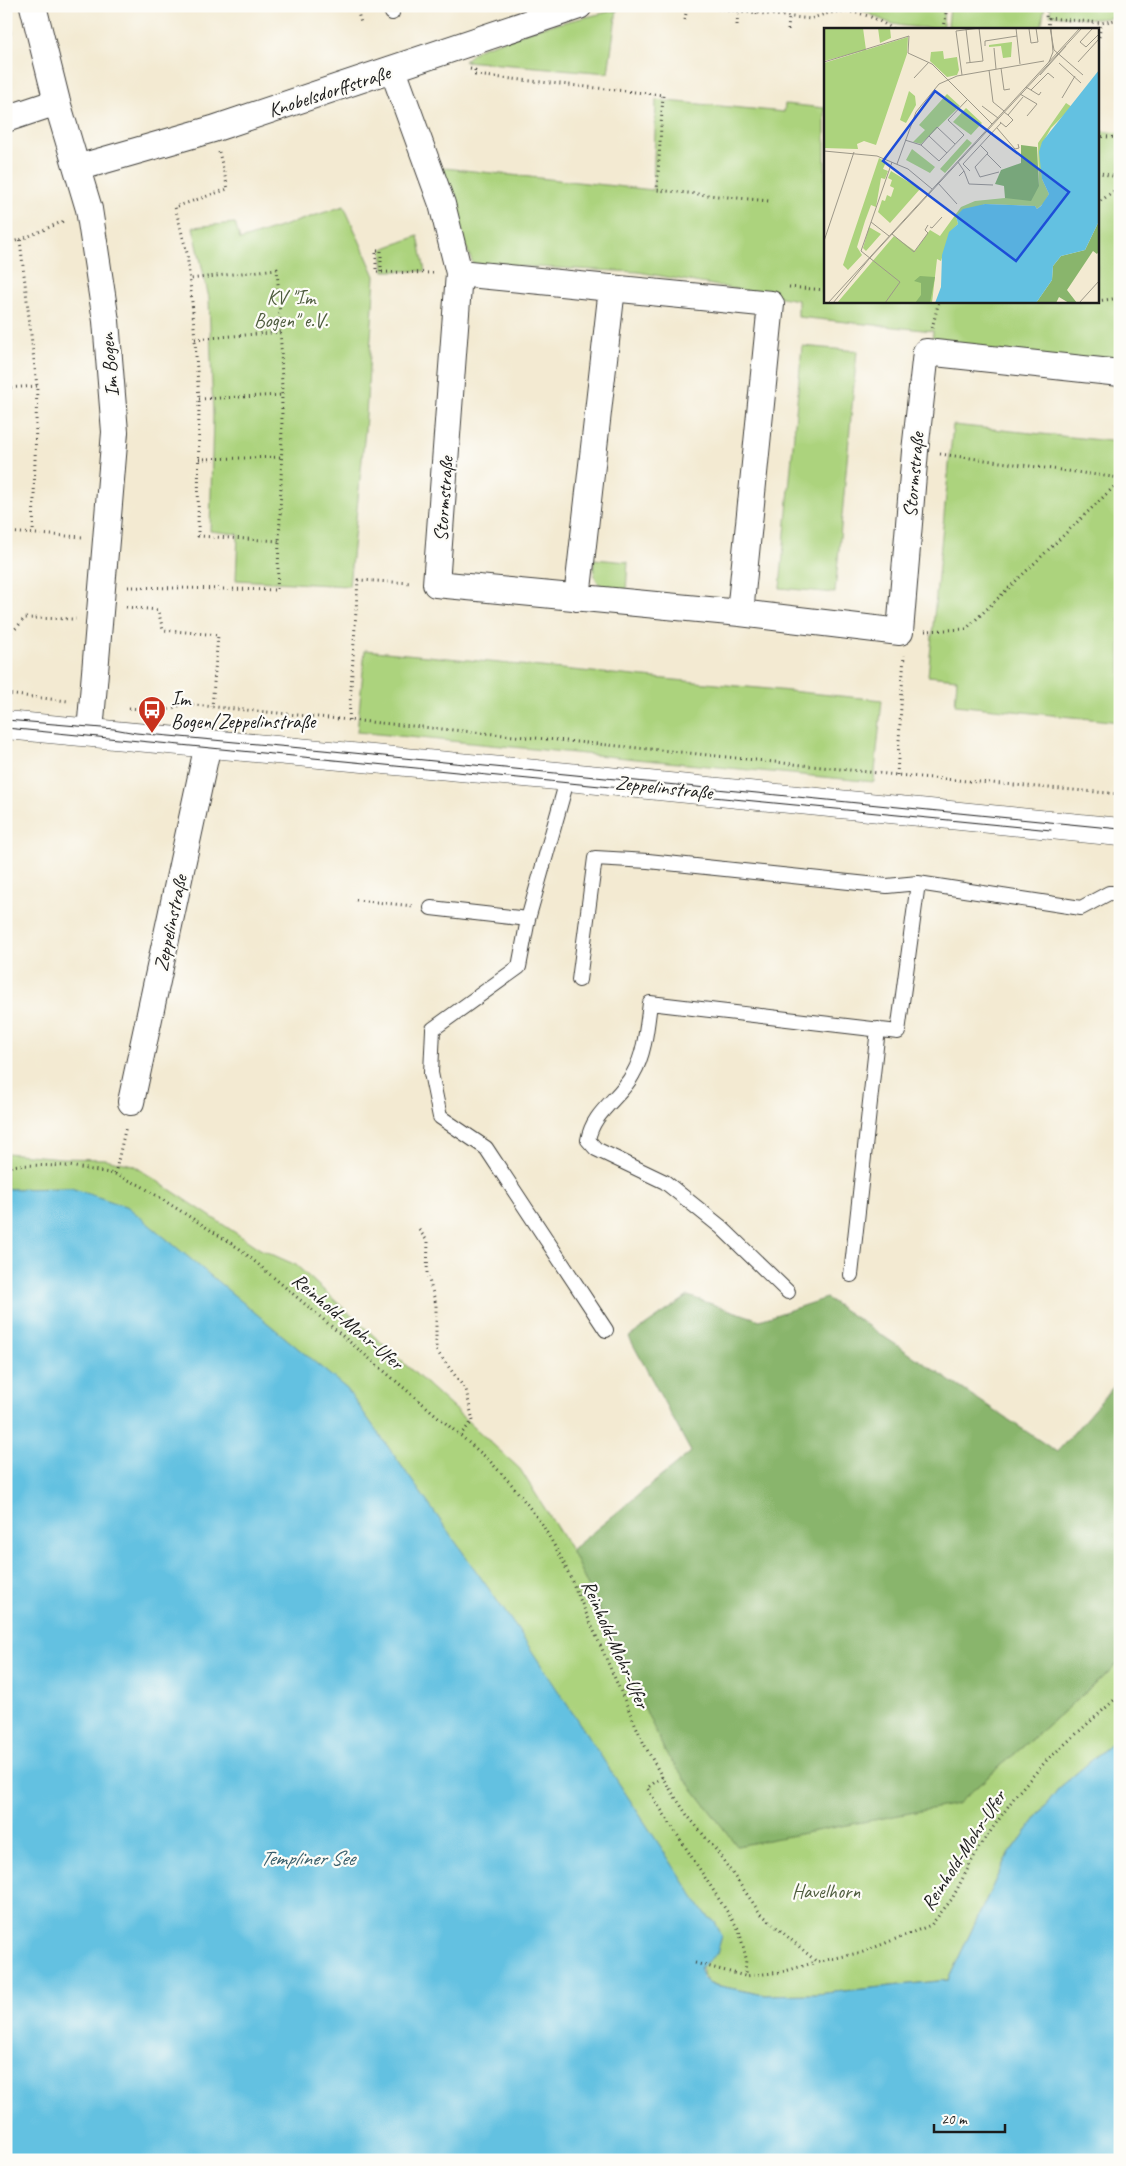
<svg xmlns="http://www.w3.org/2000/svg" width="1126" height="2166" viewBox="0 0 1126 2166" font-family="Caveat,sans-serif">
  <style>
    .green { fill: #acd37d; stroke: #64784c }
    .forest { fill: #89b56c; stroke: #526844 }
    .water { fill: #63c1e1; stroke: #406e7e }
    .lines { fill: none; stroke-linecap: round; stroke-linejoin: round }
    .service-casing { stroke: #3c3b37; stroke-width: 16 }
    .minor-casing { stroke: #3c3b37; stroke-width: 28 }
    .primary-casing { stroke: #3c3b37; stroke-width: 29 }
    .path { stroke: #3c3b37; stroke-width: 3; stroke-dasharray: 1 4; stroke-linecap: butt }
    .service { stroke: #fff; stroke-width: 14 }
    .minor { stroke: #fff; stroke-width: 26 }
    .primary { stroke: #fff; stroke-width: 28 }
    .tram { stroke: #1c1c1c; stroke-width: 1 }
    .labels { text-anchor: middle; stroke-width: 4.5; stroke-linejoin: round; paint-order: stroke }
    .street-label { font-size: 20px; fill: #1c1c1c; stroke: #fdfcf7 }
    .park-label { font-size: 20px; fill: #4e5c3e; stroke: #fdfcf7 }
    .poi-label { font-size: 20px; fill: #1c1c1c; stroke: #fdfcf7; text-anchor: start }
    .water-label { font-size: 21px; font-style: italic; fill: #385e6b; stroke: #fdfcf7 }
    .inset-road { fill: none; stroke: #9d9889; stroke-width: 1 }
    .view { fill: #1d4ed8; fill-opacity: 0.15; stroke: #1d4ed8; stroke-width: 2.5 }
    .inset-edge { fill: none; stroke: #1c1c1c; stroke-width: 2.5 }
  </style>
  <rect width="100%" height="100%" fill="#fdfcf7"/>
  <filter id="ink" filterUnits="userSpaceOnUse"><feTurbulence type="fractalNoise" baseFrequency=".02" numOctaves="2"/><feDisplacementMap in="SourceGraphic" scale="10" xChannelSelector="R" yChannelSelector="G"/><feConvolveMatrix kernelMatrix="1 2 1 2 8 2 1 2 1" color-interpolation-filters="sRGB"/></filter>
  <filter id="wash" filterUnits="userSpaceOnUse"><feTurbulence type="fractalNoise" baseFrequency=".0096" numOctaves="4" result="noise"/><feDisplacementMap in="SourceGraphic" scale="20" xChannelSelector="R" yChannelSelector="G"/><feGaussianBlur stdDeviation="1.12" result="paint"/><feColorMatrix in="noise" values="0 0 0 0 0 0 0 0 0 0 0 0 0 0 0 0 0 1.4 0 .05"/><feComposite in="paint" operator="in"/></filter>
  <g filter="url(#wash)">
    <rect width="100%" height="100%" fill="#f3ead2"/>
    <path class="green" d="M 6,6 L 13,34 L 6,37 Z
      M 713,6 L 848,6 L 847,9 L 827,11 L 808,16 Z
      M 856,6 L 944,6 L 943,25 L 939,29 C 923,27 902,28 887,22 C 876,18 868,12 857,9 Z
      M 950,6 L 1045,6 L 1041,29 L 951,29 L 948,25 Z
      M 1051,6 L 1120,6 L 1120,17 L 1096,19 L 1050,15 Z
      M 617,10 L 608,73 L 464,61 L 478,49 L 542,27 Z
      M 656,100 L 784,112 L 785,104 L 825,108 L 825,301 L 1097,301 L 1097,131 L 1120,133 L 1120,368 L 932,342 L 933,331 L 798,317 L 798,300 L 638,272 L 473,264 L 435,167 L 653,190 Z
      M 344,206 L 375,276 L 365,431 L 349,586 L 236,580 L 238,534 L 210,531 L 213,416 L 209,298 L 193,227 L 235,223 L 240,240 Z
      M 418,236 L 425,271 L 384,271 L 382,249 Z
      M 802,346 L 857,351 L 835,593 L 780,588 Z
      M 953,425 L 1120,442 L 1120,722 L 955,705 L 957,679 L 928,676 Z
      M 594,559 L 628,562 L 626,592 C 601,590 592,585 594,559 Z
      M 365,650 L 882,700 L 874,782 L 357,732 Z
      M 6,1153 L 62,1158 L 105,1159 L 133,1165 L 260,1249 L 296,1265 L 520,1469 L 571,1550 L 957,1804 L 1120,1662 L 1120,1736 L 1058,1789 L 1005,1860 L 948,1980 L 816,1994 L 764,1995 L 710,1984 C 692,1968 709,1942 715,1922 L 705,1914 L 71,1188 L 6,1189 Z"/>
    <path class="forest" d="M 688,1296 L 760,1320 L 826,1298 L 1057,1452 L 1120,1379 L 1120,1662 L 957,1804 L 737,1846 L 666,1754 L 571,1550 L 691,1452 L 629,1337 Z"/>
    <path class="water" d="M 71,1188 L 128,1207 L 347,1389 L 518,1630 L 705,1914 L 715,1922 L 722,1936 L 717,1953 L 700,1968 L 703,1978 L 710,1984 L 764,1995 L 816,1994 L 948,1980 L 1005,1860 L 1058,1789 L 1120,1736 L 1120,2160 L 6,2160 L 6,1189 Z"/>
  </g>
  <g filter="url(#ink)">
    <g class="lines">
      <defs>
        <path id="service" d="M 390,6 L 392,13
          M 431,908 L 528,919 L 568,777
          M 528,919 L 519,967 L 433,1029 L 431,1073 L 440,1117 L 486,1148 L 606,1330
          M 579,980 L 595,858 L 648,861 L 887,886 L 918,883 L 1081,908 L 1109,893 L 1120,893
          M 851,1275 L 878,1029
          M 788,1292 L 721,1227 L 665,1182 L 596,1149 L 588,1140 C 593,1111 620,1099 633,1074 C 645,1054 647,1026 650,1003 L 898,1032 L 918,883"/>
        <path id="minor" d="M 33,6 L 57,102 L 89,209 L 106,321 L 115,432 L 90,732
          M 393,70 L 442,204 L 459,273 L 436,584 L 740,613 L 900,632 L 915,451 L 926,352 L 1120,373
          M 6,119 L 57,102
          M 77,168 L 213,129 L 579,6
          M 459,273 L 771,304 L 740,613
          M 577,598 L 612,288
          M 131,1102 L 208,744"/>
        <path id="primary" d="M 6,725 L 568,777 L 1120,832"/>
      </defs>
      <use href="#service" class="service-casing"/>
      <use href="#minor" class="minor-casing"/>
      <use href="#primary" class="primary-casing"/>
      <path class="path" d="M 356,6 L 361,23
        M 693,6 L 811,19 C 831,10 853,9 873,18 C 880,21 887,26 894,29
        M 1047,6 L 1046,18 L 1049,18
        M 357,8 L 361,6
        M 851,12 L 852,6
        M 757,14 L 758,6
        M 685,20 L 687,6
        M 737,25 L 738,12
        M 944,29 L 947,6
        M 1048,29 L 1049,18 L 1101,23 L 1120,19
        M 788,30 L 789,17
        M 1099,37 L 1101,23
        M 470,69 L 475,70 L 475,75 L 663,95 L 657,190 L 769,201
        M 1097,136 L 1120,138
        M 219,152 L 228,189 L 175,207 L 187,253 L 193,312 L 199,399 L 198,536 L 279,541
        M 1097,172 L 1120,178
        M 1097,204 L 1120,186
        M 20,240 L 37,386 L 33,534
        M 6,243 L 20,240 L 66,220
        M 381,272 L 381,250 L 376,250 L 376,272 L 381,272 L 434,273
        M 789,287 L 825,290
        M 1097,301 L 1120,298
        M 932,328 L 939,301
        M 195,339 L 282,332
        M 6,388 L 37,386
        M 199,399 L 283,395
        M 940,454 L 1120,478
        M 199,459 L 282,457
        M 6,532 L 83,537
        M 128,587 L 277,590 C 282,483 285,376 277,269 L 190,279
        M 126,607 L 158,610 L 163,630 L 218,635 L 212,707
        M 6,631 C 17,632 18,624 25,618 L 76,619
        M 925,631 L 966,629 L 1120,481
        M 6,694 L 68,701
        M 129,708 L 164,711 L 184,704 L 670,751 L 897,775 L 1120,794
        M 349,720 L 358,580 L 411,583
        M 897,775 L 904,655
        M 356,900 L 413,906
        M 6,1167 L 19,1165 L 69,1166 L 115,1174 L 140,1185 L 240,1249 L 488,1459 L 513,1486 L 542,1524 L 563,1561 L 644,1744 L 662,1777 L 687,1815 L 716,1850 L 760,1913 L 817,1962 L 863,1952 L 931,1925 L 952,1899 L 978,1849 L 1016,1795 L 1047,1760 L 1120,1695
        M 115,1174 L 126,1126
        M 419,1230 L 428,1242 L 427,1273 L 436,1304 L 436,1350 L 466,1390 L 473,1421 L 460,1435
        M 662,1777 L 647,1788 L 739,1930 L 746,1958 L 745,1976
        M 695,1963 L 745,1976 L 782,1972 L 816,1962"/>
      <use href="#service" class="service"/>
      <use href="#minor" class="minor"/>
      <use href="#primary" class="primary"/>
      <path class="tram" d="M 6,720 L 114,729 L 136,733 L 323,750 L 1120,829
        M 6,728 L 1051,830"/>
    </g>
  </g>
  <defs>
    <symbol id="bus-pin" viewBox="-11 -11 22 30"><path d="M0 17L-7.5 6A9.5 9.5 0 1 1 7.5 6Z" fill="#c8321e" stroke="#fdfcf7"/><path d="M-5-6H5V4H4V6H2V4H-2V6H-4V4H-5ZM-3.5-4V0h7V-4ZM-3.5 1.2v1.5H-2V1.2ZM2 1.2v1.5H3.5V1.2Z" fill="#fff"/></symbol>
  </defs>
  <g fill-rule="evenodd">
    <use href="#bus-pin" x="136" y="694" width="32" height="43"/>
  </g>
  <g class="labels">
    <g class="street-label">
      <text transform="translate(329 91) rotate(-18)" y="7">Knobelsdorffstraße</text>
      <text transform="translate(109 365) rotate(-95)" y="7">Im Bogen</text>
      <text transform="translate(913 475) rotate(-85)" y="7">Stormstraße</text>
      <text transform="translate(443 499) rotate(-86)" y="7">Stormstraße</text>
      <text transform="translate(664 787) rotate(6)" y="7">Zeppelinstraße</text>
      <text transform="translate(170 923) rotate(-78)" y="7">Zeppelinstraße</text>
      <text transform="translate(348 1321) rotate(40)" y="7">Reinhold-Mohr-Ufer</text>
      <text transform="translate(616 1644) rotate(66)" y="7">Reinhold-Mohr-Ufer</text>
      <text transform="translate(963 1850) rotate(-57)" y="7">Reinhold-Mohr-Ufer</text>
    </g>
    <g class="park-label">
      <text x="291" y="304">KV "Im<tspan x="291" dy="23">Bogen" e.V.</tspan></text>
      <text x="826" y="1898">Havelhorn</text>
    </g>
    <g class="poi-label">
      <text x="171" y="705">Im<tspan x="171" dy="23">Bogen/Zeppelinstraße</tspan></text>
    </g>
    <g class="water-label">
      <text x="307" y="1865">Templiner See</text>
    </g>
  </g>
  <g transform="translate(824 28)">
    <rect width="275" height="275" fill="#f3ead2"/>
    <path d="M 0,0 L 39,0 L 42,22 L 0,33 ZM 54,0 L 66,0 L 67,10 L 56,15 ZM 84,9 L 83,26 L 52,117 L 40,113 L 33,116 L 34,121 L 0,120 L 0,35 ZM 188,14 L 187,29 L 179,30 L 177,18 L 165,19 L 165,17 ZM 119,23 L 120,31 L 133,29 L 135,42 L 133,47 L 123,49 L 106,33 L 107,24 ZM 85,63 L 91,68 L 92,77 L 82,95 L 76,92 ZM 123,66 L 136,78 L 97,116 L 89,114 L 101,102 L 95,97 ZM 242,75 L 248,79 L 227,100 L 217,118 L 218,151 L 225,166 L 220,175 L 213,181 L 211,178 L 161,176 L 132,188 L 134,196 L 126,204 L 117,233 L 113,231 L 108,275 L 13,275 L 70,208 L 91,223 L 106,202 L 116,208 L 137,179 L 151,173 L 181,170 L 215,158 L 214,115 ZM 142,80 L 158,95 L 147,107 L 129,94 ZM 143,111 L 148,115 L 121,145 L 116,141 ZM 88,121 L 111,139 L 106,145 L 82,132 ZM 55,130 L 62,134 L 59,141 L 64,143 L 61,151 L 57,150 L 52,179 L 47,177 L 41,193 L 33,219 L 38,227 L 24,242 L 19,237 ZM 67,143 L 96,161 L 66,195 L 54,184 L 58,172 L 61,173 L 63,167 L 67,169 L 70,160 L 66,158 L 68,152 L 64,150 ZM 45,199 L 57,206 L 42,223 L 39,220 Z" fill="#acd37d"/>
    <path d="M 197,117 L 213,119 L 215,158 L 207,173 L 181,170 L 180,158 L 171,156 L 177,142 L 197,135 ZM 275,193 L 275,223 L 273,226 L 269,223 L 243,262 L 253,275 L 245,275 L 235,269 L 232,275 L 212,275 L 228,252 L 229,238 L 237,228 L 261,222 ZM 96,248 L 111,249 L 106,275 L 91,275 L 97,267 L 97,255 L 90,253 Z" fill="#89b56c"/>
    <path d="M 275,42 L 275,193 L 261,222 L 237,228 L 229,238 L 228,252 L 212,275 L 111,275 L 117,259 L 118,227 L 125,204 L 134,196 L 132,188 L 139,181 L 161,176 L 211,178 L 213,181 L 217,178 L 225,166 L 218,151 L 215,124 L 218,114 Z" fill="#63c1e1"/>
    <path class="inset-road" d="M 192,0 L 196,36M 226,0 L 230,22 L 259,47M 269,0 L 256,14 L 262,19 L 275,6M 142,1 L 146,34M 205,1 L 207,15 L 214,14 L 212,0M 161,18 L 161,13 L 193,8M 170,20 L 172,41M 0,34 L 85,8 L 84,25 L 108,36 L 168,96M 225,34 L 229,24 L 227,0M 254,34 L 275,11M 142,35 L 159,33 L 155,0M 235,35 L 257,55M 177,40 L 180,62 L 186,61M 165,42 L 169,74 L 180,83M 138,47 L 132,3 L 156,0M 216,47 L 242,18M 90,50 L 105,34M 202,59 L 215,67 L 217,64M 207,62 L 224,45 L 230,50M 196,66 L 213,76 L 203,88M 238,70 L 251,48M 158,78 L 174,90M 180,84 L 184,87 L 199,69M 176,94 L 182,99 L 189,92 L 184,87M 173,100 L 191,121 L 195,120 L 194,116M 105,108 L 123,125M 81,112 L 97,117 L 115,133 L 140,107 L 124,92 L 143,72M 97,117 L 113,99 L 131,116M 156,117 L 164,125 L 151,139 L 156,149 L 175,144M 0,123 L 53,128 L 84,141 L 108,161M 163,126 L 177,140M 134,134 L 140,143 L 135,148M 73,136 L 92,84 L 115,56 L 133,48 L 220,33M 140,143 L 145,156 L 169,157M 146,143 L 139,136 L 177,95M 114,155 L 133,176M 47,194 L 65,208M 106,199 L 108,200 L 118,189M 68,206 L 90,224 L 104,205 L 101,202 L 104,197M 0,213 L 30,124M 4,275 L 256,0M 9,275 L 45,231 L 258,0M 61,275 L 76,254 L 37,223 L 68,134M 255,275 L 275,253"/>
    <path class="view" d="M 111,63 L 245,164 L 192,233 L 59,133 Z"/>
    <rect width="275" height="275" class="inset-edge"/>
  </g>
  <rect width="1126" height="2166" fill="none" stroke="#fdfcf7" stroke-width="25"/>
  <path d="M934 2124v8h71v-8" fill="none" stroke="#1c1c1c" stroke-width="2.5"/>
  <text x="941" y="2124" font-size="15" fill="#1c1c1c" stroke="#fdfcf7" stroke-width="4" paint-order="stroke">20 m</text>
</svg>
